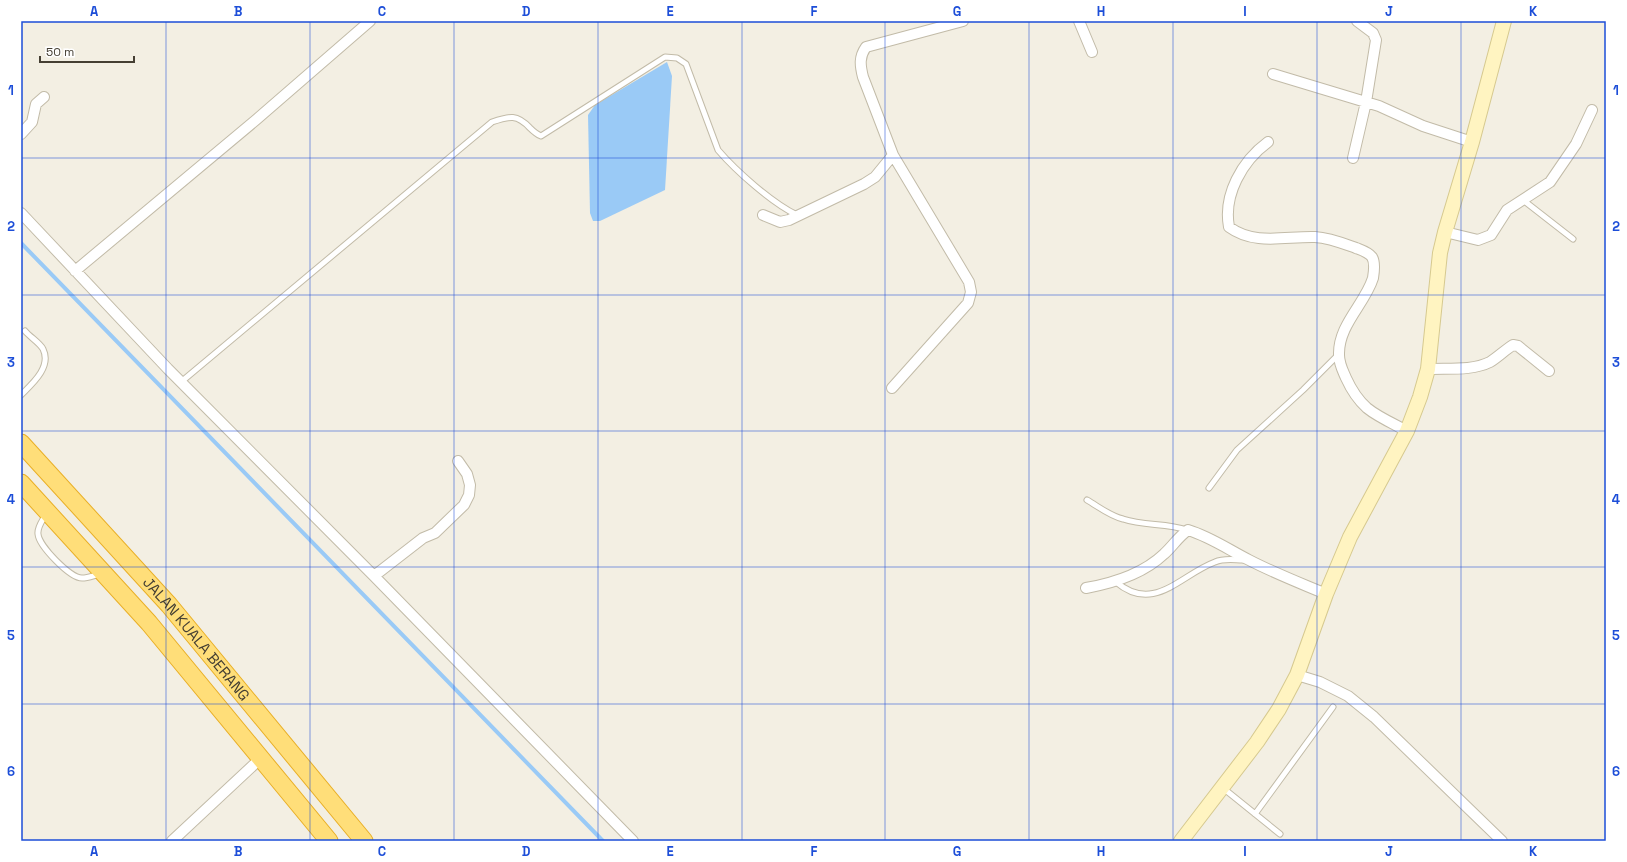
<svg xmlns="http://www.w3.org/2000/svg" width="1627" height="862" viewBox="0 0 1627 862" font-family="'Space Grotesk',sans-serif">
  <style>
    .water { fill: #9acaf6 }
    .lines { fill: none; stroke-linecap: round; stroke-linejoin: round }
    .stream { stroke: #9acaf6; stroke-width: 4 }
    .service-casing { stroke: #c2bba8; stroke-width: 7 }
    .minor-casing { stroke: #c2bba8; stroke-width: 12 }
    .secondary-casing { stroke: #d6c98f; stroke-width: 16 }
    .trunk-casing { stroke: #e9af27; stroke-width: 19 }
    .service { stroke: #fff; stroke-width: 5 }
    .minor { stroke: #fff; stroke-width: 10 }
    .secondary { stroke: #fff4c1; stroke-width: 14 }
    .trunk { stroke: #ffde79; stroke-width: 17 }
    .grid { fill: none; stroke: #1d4ed8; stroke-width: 1; stroke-opacity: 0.55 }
    .labels { text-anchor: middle; stroke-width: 4; stroke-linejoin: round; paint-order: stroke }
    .street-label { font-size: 15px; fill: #453f33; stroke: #fff }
    .neatline { fill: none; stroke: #1d4ed8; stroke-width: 1.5 }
    .grid-label { font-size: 13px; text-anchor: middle; font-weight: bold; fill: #1d4ed8 }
  </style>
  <rect width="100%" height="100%" fill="#f3efe3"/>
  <path class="water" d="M 667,62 L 672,76 L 665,190 L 600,221 L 593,221 L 590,213 L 588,115 L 595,105 Z"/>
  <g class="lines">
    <path class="stream" d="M 21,243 L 603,841"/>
    <defs>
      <path id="service" d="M 1523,200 L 1573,239
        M 181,382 L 492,122 C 510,116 517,114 530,128 C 534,132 536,134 541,136 L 665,57 L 677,58 L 686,64 L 718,150 C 736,171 772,203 797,215
        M 21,395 C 32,384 52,367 43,349 C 40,343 30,337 25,331
        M 1209,488 L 1237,450 L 1303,390 L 1338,355
        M 1087,500 C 1099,507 1110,516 1123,519 C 1144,526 1166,523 1187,530
        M 46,514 C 43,520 37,527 38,534 C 39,546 70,578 82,578 C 88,578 95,575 100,574
        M 1116,582 C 1154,614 1180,575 1215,562 C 1224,558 1234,560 1243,560
        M 1223,788 L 1280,834
        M 1255,814 L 1333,707"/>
      <path id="minor" d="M 1079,21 L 1092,52
        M 1273,74 L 1379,106 L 1423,126 L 1472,142
        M 21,134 L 32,122 L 36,104 L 44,97
        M 1268,142 C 1242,161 1223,195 1229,227 C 1255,246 1286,236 1315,237 C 1330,238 1342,243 1356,248 C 1361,250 1368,252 1372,257 C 1375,262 1374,272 1373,278 C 1365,304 1338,325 1339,355 C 1339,364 1343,371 1346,378 C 1351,389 1358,400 1367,408 C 1378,417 1394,424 1407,431
        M 1353,158 L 1366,102 L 1376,40 L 1373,33 L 1357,21
        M 21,213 L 168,369 L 374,576 L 633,841
        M 763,215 L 780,222 L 789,220 L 864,184 L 875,177 L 893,155 L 863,77 C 860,65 859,57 866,47 L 963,21
        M 1445,232 L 1478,240 L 1491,235 L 1507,210 L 1550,182 L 1576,144 L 1592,110
        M 75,271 L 257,119 L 370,21
        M 1428,369 C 1448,368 1472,371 1490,362 C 1498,357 1505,350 1513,345 L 1518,346 L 1549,371
        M 892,388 L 968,303 L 971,292 L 969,282 L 893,155
        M 374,576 L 423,538 L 435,533 L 464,505 L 469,495 L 470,485 L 467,474 L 458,461
        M 1086,588 C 1114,583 1143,574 1164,554 C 1173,546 1178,537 1188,530 C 1211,537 1229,550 1249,560 C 1274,573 1300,583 1326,594
        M 1297,675 L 1320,682 L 1348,696 L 1374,717 L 1502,841
        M 172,841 L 261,758"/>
      <path id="secondary" d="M 1181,841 L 1257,742 L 1279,709 L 1297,675 L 1326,594 L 1350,537 L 1407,431 L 1420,397 L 1428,369 L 1440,253 L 1445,232 L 1472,142 L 1504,21"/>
      <g id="trunk">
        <path id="s1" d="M 21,443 L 169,605 L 364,841"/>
        <path d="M 21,483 L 149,623 L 329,841"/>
      </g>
    </defs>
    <use href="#service" class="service-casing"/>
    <use href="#minor" class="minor-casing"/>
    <use href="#secondary" class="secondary-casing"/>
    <use href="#trunk" class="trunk-casing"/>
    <use href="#service" class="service"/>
    <use href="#minor" class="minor"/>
    <use href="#secondary" class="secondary"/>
    <use href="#trunk" class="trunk"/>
  </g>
  <path class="grid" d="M 166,21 L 166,841M 310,21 L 310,841M 454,21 L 454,841M 598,21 L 598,841M 742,21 L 742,841M 885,21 L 885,841M 1029,21 L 1029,841M 1173,21 L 1173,841M 1317,21 L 1317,841M 1461,21 L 1461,841M 21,158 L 1606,158M 21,295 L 1606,295M 21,431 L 1606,431M 21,567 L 1606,567M 21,704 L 1606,704"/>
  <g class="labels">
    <g class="street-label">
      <text dy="5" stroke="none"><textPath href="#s1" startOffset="263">JALAN KUALA BERANG</textPath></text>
    </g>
  </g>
  <rect width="1627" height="862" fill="none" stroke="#ffffff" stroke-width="44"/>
  <path d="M40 56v6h94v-6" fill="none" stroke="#453f33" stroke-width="2"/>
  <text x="46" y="56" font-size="12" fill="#453f33" stroke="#ffffff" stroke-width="3" paint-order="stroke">50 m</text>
  <rect x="22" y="22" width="1583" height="818" class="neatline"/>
  <g class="grid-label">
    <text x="94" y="16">A</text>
    <text x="238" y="16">B</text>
    <text x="382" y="16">C</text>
    <text x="526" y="16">D</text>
    <text x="670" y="16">E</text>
    <text x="814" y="16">F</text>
    <text x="957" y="16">G</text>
    <text x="1101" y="16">H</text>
    <text x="1245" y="16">I</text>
    <text x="1389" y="16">J</text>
    <text x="1533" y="16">K</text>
    <text x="11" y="95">1</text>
    <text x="1616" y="95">1</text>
    <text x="11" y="231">2</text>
    <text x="1616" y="231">2</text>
    <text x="11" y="367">3</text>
    <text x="1616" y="367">3</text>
    <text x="11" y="504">4</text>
    <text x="1616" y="504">4</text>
    <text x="11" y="640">5</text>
    <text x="1616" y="640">5</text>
    <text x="11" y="776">6</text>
    <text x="1616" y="776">6</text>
    <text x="94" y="856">A</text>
    <text x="238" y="856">B</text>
    <text x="382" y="856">C</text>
    <text x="526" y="856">D</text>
    <text x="670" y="856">E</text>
    <text x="814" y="856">F</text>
    <text x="957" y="856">G</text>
    <text x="1101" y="856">H</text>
    <text x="1245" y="856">I</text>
    <text x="1389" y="856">J</text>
    <text x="1533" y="856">K</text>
  </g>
</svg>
